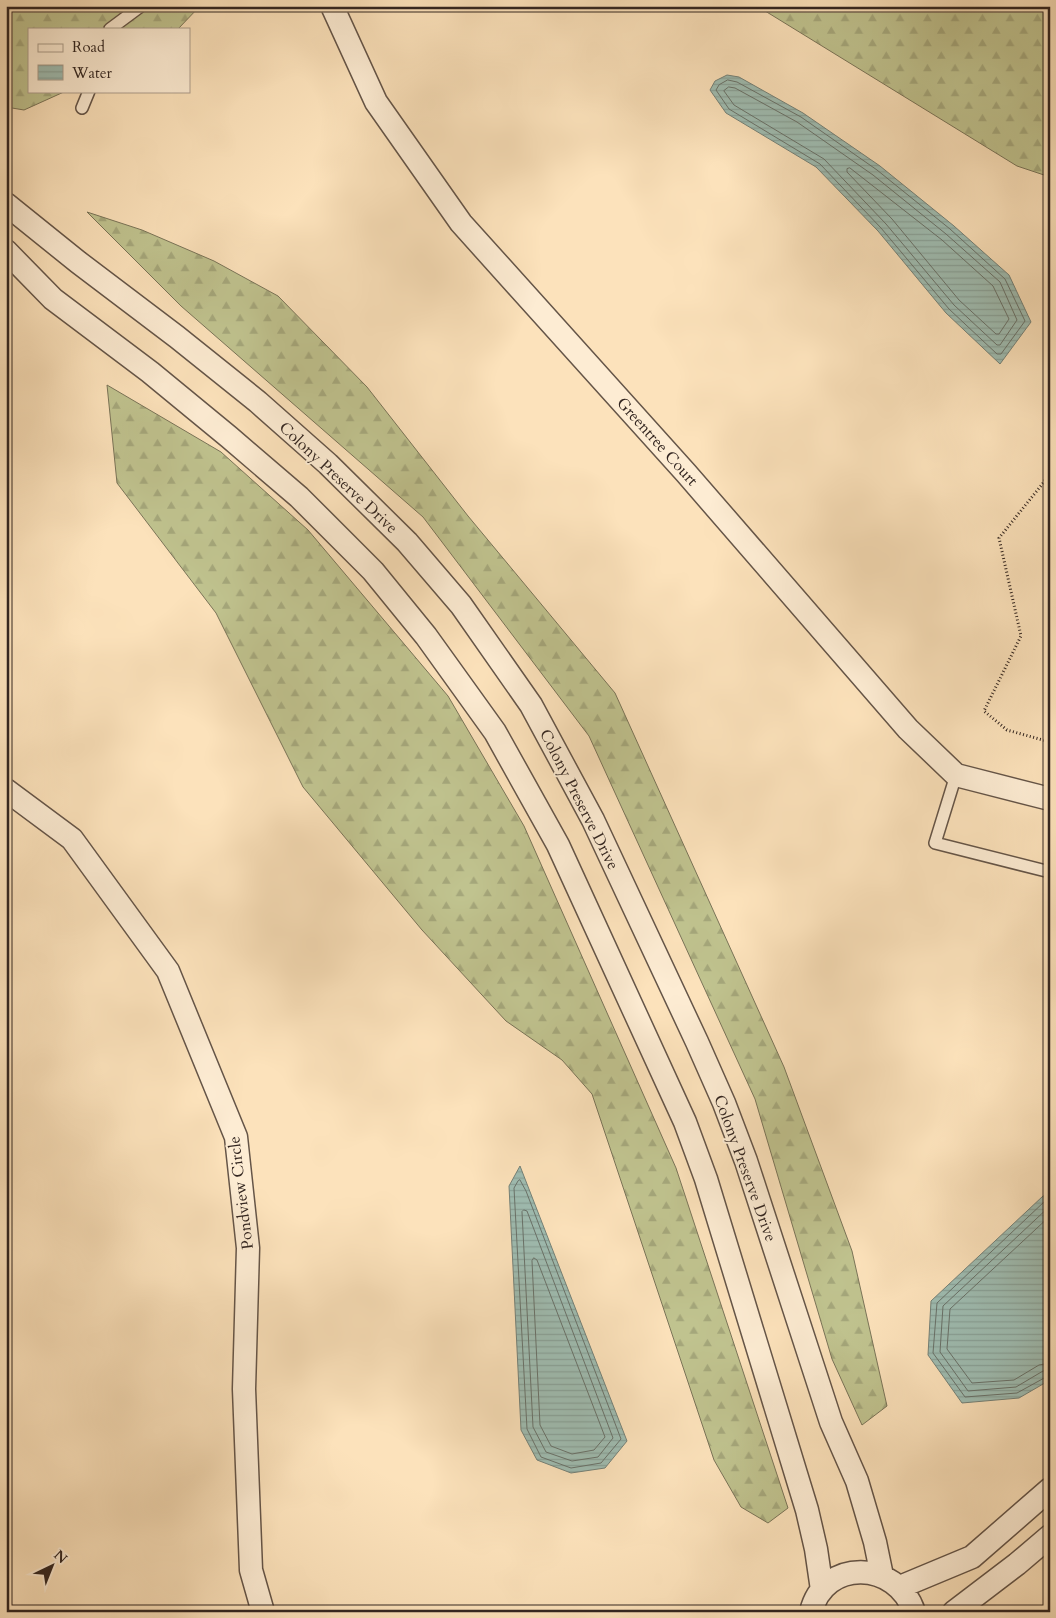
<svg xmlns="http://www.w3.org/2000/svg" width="1056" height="1618" viewBox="0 0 1056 1618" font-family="Cardo,serif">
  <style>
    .forest { fill: url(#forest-firs); stroke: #7a7458 }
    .water { fill: url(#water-rules); stroke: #748178 }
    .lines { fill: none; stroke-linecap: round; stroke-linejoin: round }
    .shore { stroke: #69726a; stroke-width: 1 }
    .lane-casing { stroke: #655548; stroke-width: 14 }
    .street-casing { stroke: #655548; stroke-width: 25 }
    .path { stroke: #332621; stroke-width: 3; stroke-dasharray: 1 2.5; stroke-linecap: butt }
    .lane { stroke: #fdecd3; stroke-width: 11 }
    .street { stroke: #fdecd3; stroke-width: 22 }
    .labels { text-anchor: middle; stroke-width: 4; stroke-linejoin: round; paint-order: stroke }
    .street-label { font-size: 16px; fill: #332621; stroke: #fdecd3 }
  </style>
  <defs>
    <pattern id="forest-firs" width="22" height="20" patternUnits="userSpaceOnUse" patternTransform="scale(1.25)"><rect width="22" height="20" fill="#c0c38f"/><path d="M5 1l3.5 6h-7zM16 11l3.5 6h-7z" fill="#a5a77b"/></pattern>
    <pattern id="water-rules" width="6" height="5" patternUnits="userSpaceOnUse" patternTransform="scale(1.25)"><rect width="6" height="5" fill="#9fbdb2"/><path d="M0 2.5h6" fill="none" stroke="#89a299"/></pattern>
  </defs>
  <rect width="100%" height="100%" fill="#fce2bb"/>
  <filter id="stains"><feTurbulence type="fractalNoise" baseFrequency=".004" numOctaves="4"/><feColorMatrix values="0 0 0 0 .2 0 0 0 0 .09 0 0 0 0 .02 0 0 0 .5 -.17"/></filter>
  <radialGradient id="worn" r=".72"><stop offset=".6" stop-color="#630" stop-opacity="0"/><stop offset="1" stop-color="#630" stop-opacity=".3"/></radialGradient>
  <path class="forest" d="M 6,6 L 200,6 L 178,29 L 29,29 L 29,91 L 66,91 L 24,110 L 6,107 Z
    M 757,6 L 1050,6 L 1050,177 L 1017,166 Z
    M 87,212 L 142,230 L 214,261 L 278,296 L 367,387 L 468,516 L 615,693 L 784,1067 L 852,1251 L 887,1406 L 862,1425 L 832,1359 L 755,1099 L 589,736 L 423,517 L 181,306 Z
    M 107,385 L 221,452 L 308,530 L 448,696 L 524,826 L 676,1168 L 788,1508 L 768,1523 L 741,1507 L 714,1460 L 592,1094 L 562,1060 L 506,1021 L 422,930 L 303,787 L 216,613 L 117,483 Z"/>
  <path class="water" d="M 727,75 L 739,77 L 803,113 L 880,166 L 954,226 L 1009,275 L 1031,322 L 1000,364 L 946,313 L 878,231 L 816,167 L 726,113 L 710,90 L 715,81 Z
    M 520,1166 L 627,1441 L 605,1468 L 571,1473 L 537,1460 L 521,1430 L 509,1186 Z
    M 1050,1194 L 1050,1380 L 1019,1398 L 962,1403 L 928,1355 L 931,1301 L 1043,1196 Z"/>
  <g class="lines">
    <path class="shore" d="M 728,80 L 737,82 L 801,117 L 877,170 L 950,229 L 1005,279 L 1025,321 L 1001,354 L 997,354 L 949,309 L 881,228 L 820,164 L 729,109 L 716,90 L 719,85 Z
      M 729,87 L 735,88 L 797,122 L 873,175 L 946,234 L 1000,282 L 1017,320 L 1000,345 L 997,345 L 954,305 L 886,224 L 824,159 L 734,105 L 724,91 Z
      M 850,168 L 942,240 L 993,286 L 1009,319 L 999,334 L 996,334 L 959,300 L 892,219 L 847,172 L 847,169 Z
      M 520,1180 L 526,1191 L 621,1439 L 601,1463 L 571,1468 L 541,1457 L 527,1429 L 514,1188 L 518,1181 Z
      M 1050,1199 L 1045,1201 L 937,1303 L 933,1353 L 965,1397 L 1017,1393 L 1046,1377 L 1050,1376
      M 1050,1206 L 943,1306 L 940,1352 L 968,1391 L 1016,1387 L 1043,1371 L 1050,1370
      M 524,1210 L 527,1211 L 613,1438 L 598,1457 L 572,1461 L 546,1452 L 533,1427 L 522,1212 Z
      M 1050,1216 L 950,1309 L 947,1349 L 972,1383 L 1014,1380 L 1039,1365 L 1050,1363
      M 534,1258 L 537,1260 L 605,1437 L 594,1450 L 572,1454 L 551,1446 L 540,1425 L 532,1261 Z"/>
    <defs>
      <path id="lane" d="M 110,29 L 141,6
        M 82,108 L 89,91
        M 956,775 L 935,843 L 1050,872"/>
      <path id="street" d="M 333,8 L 376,102 L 461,223 L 686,473 L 908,729 L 956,775 L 1050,799
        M 6,204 L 78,262 L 177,337 L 258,402 L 328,464 L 407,542 L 461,605 L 531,705 L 593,820 L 697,1042 L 724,1103 L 746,1161 L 831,1422 L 857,1481 L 875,1542 L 882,1576
        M 6,251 L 53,299 L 150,372 L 229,437 L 299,497 L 373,571 L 426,636 L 495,732 L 558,845 L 685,1122 L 706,1179 L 807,1510 L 816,1549 L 822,1590
        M 6,790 L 72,839 L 168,971 L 236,1137 L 248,1248 L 244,1389 L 251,1570 L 263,1612
        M 900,1587 L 972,1557 L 1050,1489
        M 811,1612 C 824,1558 897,1560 914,1612
        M 954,1612 L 1017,1564 L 1050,1536"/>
    </defs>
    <use href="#lane" class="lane-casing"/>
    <use href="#street" class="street-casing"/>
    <path class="path" d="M 1050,467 L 1044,482 L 999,538 L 1021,636 L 984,711 L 1007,730 L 1050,742"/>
    <use href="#lane" class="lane"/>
    <use href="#street" class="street"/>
  </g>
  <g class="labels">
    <g class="street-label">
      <text transform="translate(658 441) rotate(48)" y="6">Greentree Court</text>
      <text transform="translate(339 477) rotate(43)" y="6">Colony Preserve Drive</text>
      <text transform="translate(580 799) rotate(63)" y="6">Colony Preserve Drive</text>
      <text transform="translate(746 1168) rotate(70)" y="6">Colony Preserve Drive</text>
      <text transform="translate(240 1193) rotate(-97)" y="6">Pondview Circle</text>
    </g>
  </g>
  <rect width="1056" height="1618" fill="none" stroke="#fce2bb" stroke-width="25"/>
  <rect x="8" y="8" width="1041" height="1603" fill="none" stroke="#332621" stroke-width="2.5"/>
  <rect x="12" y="12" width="1031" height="1593" fill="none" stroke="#332621"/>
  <rect x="28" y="28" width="162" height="65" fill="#fdecd3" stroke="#ac9d8c"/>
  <rect x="38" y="44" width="25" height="8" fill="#fdecd3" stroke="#ac9d8c"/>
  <text x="72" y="52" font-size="15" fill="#332621">Road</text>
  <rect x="38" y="65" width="25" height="15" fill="url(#water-rules)" stroke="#ac9d8c"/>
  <text x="72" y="78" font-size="15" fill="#332621">Water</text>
  <g transform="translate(52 1566) rotate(43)" stroke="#fdecd3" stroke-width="4" paint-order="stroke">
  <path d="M0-4L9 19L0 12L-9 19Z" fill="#332621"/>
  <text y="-8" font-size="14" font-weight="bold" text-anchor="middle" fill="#332621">N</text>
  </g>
  <rect width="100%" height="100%" filter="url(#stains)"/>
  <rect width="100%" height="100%" fill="url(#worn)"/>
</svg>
